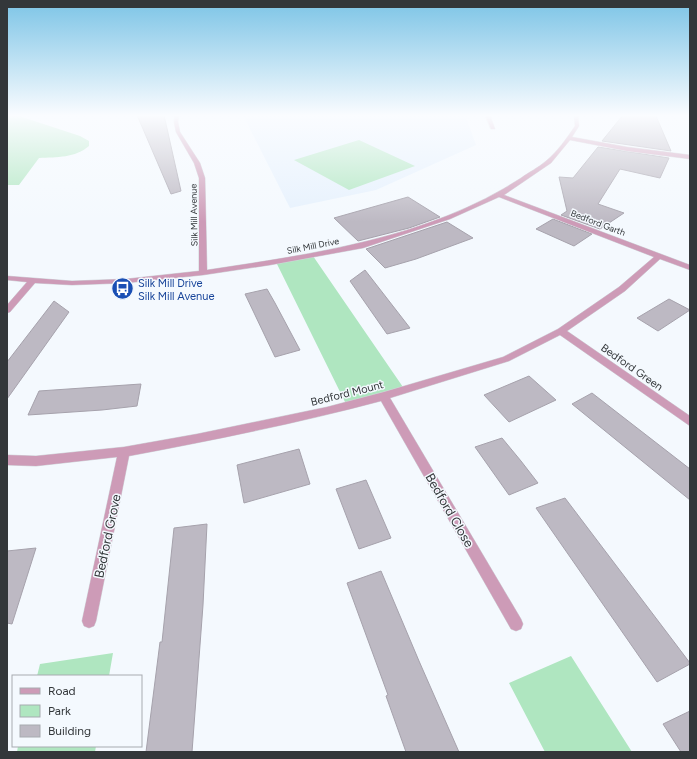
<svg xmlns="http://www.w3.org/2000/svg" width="697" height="759" viewBox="0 0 697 759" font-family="Figtree,sans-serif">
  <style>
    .built { fill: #e6f1fd }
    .green { fill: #afe6c0 }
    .building { fill: #bdb9c3; stroke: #a6a2ac }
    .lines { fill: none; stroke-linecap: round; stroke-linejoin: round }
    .service-casing { stroke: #d1d6db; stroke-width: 1 }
    .minor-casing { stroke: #d1d6db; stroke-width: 1 }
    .service { fill: #cd9bb7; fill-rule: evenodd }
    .minor { fill: #cd9bb7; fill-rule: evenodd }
    .labels { text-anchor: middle; stroke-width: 3; stroke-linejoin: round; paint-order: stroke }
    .far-street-label { font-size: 9px; fill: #33373a; stroke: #f4f9fe }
    .transit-label { font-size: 11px; fill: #164399; stroke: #f4f9fe; text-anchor: start }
    .street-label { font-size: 11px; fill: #33373a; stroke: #f4f9fe }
    .near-street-label { font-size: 13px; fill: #33373a; stroke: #f4f9fe }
  </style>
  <rect width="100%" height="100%" fill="#f4f9fe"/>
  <path class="built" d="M 243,115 L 465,115 L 476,145 L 376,190 L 290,208 Z"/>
  <path class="green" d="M 7,115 L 16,115 L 80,136 L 89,141 L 89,146 C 75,158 57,157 39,158 L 19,185 L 7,185 Z
    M 359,140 L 415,166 L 349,190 L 294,160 Z
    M 313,256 L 405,390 L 347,406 L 276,262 Z
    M 113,653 L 109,676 L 37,676 L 40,664 Z
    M 571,656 L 632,752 L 545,752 L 509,683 Z
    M 18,746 L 96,746 L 95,752 L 17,752 Z"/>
  <path class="building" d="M 137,115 L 164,115 L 181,191 L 171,194 Z
    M 623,115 L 656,116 L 671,151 L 602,141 Z
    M 598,147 L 669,158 L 660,178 L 620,169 L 598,204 L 624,213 L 600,229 L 561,215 L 567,211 L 559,177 L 573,178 Z
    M 408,197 L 440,217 L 409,228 L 358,241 L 334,218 Z
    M 553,219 L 592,234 L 574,246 L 536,229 Z
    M 447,222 L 473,238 L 416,259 L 385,268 L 366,249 Z
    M 365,270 L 410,328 L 387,334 L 350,281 Z
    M 267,289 L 275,303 L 300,350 L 275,357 L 245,294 Z
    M 669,299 L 690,310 L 658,331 L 637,318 Z
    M 54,301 L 69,312 L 7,399 L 7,362 Z
    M 529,376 L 556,400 L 509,422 L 484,395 Z
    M 141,384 L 137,406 L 102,410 L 28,415 L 39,391 Z
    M 592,393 L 690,469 L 690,500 L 572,404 Z
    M 502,438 L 521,461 L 538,483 L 509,495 L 475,447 Z
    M 299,449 L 310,484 L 244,503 L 237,465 Z
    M 366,480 L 391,538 L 359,549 L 336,489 Z
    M 565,498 L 690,663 L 690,664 L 657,682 L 536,508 Z
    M 207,524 L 203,605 L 192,752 L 146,752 L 160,642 L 162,642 L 174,528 Z
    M 36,548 L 12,624 L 7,623 L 7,551 Z
    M 381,571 L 419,661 L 459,752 L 406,752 L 386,696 L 388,695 L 347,583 Z
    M 690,711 L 690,752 L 681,752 L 663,724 Z"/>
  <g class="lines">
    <defs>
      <path id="service" d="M 485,115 L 490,115 L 495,129 L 491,129 Z"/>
      <path id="minor" d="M 175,115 L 179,115 L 178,122 L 180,132 L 200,163 L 205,178 L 207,270 C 313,254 429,238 521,178 C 529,172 538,168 546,161 C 557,152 567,138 575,126 L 574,115 L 578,115 L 579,126 L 572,137 L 627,147 L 690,155 L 690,159 L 627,151 L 570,140 L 551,163 L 504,195 L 690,265 L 690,270 L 660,259 L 625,291 L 567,331 L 690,416 L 690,426 L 560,335 L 509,361 L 390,398 L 521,619 L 523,624 L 521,629 L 516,631 L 511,629 L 381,401 C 298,423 214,440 129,456 L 96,621 L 94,626 L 89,628 L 84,626 L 82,621 L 117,457 L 36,466 L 7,465 L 7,455 L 36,456 L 124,447 L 197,434 L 327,407 L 384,392 L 503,357 L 558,329 L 619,287 L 654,257 L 499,197 L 450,219 L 363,248 L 270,265 L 203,275 L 126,283 L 72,285 L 35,283 L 10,312 L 7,313 L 7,305 L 27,282 L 7,280 L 7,276 L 72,281 L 126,279 L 199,271 L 199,178 L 194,163 L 176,132 L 174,122 Z"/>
    </defs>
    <use href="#service" class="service-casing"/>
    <use href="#minor" class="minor-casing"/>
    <use href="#service" class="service"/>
    <use href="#minor" class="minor"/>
  </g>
  <linearGradient id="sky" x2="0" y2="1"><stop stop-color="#7cc4e6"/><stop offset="0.52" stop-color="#fafcff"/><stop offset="1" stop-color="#fafcff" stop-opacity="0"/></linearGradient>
  <rect width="697" height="222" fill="url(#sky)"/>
  <defs>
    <symbol id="bus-disc" viewBox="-11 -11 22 22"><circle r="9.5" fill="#1a4fb4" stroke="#f4f9fe"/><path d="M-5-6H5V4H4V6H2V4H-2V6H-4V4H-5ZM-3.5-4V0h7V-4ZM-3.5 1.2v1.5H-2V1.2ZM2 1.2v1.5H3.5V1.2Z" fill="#fff"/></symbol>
  </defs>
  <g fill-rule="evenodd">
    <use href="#bus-disc" x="110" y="276" width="25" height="25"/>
  </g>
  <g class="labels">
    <g class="far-street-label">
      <text transform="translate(194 215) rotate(-91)" y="3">Silk Mill Avenue</text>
      <text transform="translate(598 223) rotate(21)" y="3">Bedford Garth</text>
      <text transform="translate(313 246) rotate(-11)" y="3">Silk Mill Drive</text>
    </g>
    <g class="transit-label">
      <text x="138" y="287">Silk Mill Drive<tspan x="138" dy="13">Silk Mill Avenue</tspan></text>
    </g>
    <g class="street-label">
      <text transform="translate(632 367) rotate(35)" y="4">Bedford Green</text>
      <text transform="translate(347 393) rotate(-14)" y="4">Bedford Mount</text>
    </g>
    <g class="near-street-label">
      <text transform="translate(450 510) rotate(60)" y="5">Bedford Close</text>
      <text transform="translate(107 536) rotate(-78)" y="5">Bedford Grove</text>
    </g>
  </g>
  <rect width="697" height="759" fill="none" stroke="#33373a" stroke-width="16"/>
  <rect x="12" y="675" width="130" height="72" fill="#f4f9fe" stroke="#a7abb0"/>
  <rect x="20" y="688" width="20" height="6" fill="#cd9bb7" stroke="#a7abb0"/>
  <text x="48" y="695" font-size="12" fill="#33373a">Road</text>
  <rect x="20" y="705" width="20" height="12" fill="#afe6c0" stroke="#a7abb0"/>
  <text x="48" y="715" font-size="12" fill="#33373a">Park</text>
  <rect x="20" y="725" width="20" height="12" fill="#bdb9c3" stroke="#a7abb0"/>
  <text x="48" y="735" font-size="12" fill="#33373a">Building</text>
</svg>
